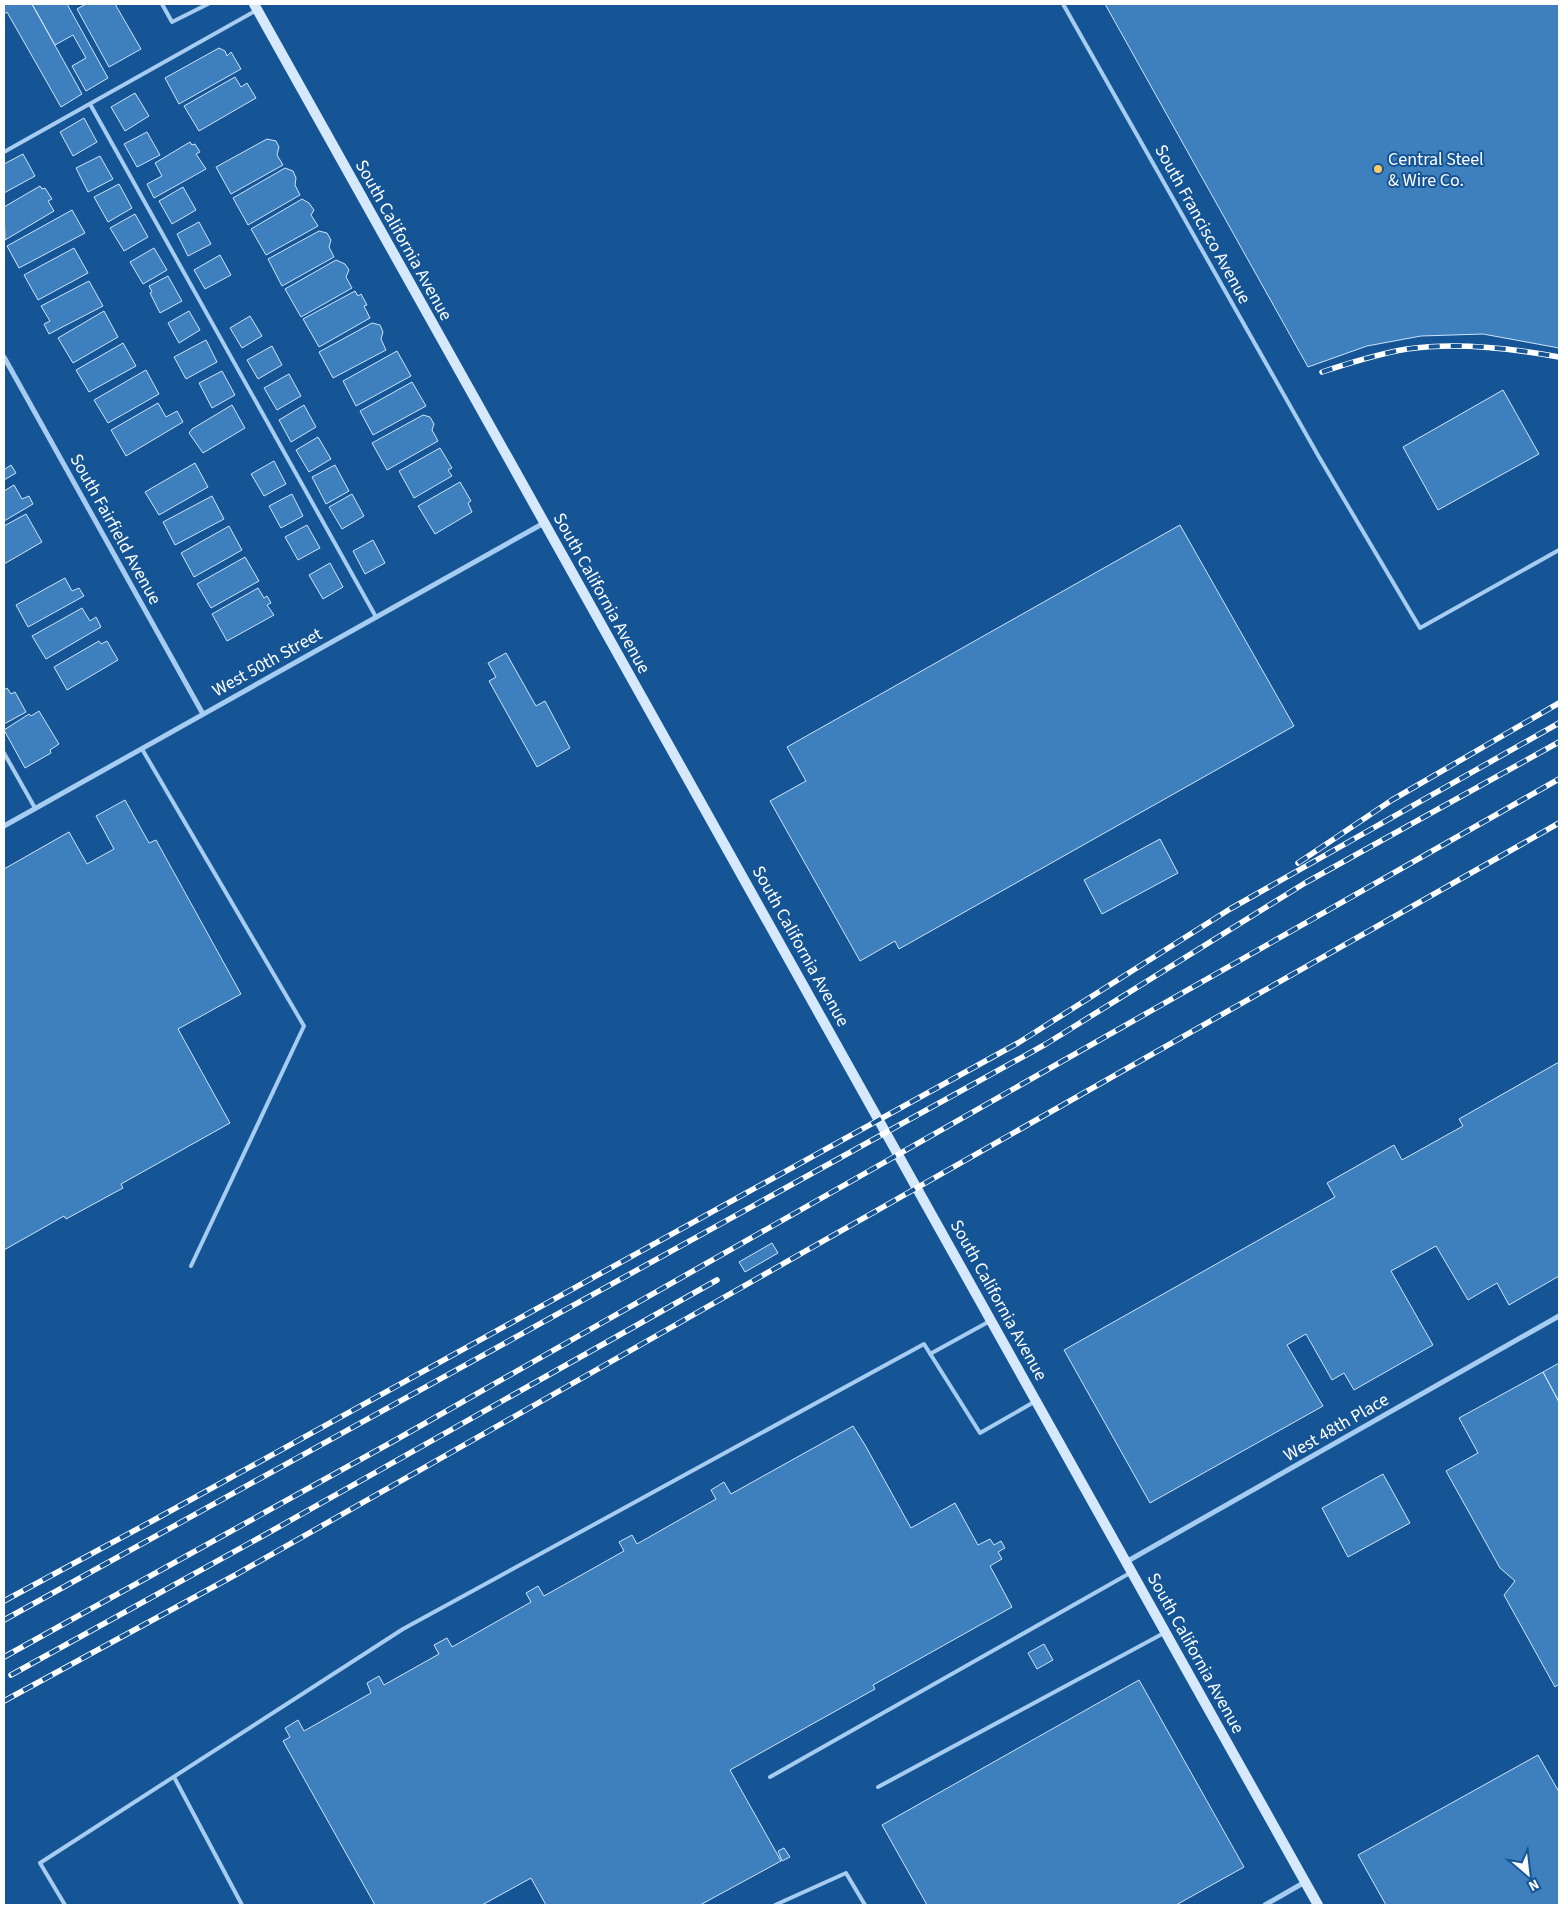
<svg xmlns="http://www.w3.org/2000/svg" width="1563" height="1909" viewBox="0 0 1563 1909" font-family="'Source Sans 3',sans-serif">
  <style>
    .building { fill: #3e7fbd; stroke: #cde5fc }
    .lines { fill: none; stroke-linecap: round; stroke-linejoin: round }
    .lane { stroke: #a6cdf1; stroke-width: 4 }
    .street { stroke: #a6cdf1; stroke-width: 5 }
    .secondary { stroke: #d5e8fc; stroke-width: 10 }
    .rail-casing { stroke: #fff; stroke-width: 5.5 }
    .rail { stroke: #155595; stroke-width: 4; stroke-dasharray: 11; stroke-linecap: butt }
    .poi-dot { fill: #ffca67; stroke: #155595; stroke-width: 2 }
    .labels { text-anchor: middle; stroke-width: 4; stroke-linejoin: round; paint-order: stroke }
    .poi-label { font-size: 18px; fill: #fff; stroke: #155595; text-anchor: start }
    .street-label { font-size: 18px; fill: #fff; stroke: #155595 }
  </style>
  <rect width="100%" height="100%" fill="#155595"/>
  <path class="building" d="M 4,4 L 32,4 L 82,94 L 61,107 L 7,12 L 4,14 Z
    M 32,4 L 67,4 L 108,78 L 86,91 L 72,66 L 86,58 L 73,35 L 55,45 Z
    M 86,4 L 115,4 L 141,49 L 109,67 L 77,9 Z
    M 1105,4 L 1559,4 L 1559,348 L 1483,334 L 1421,336 L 1367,346 L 1308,367 Z
    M 219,48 L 225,51 L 227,56 L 231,52 L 241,69 L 179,104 L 165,78 Z
    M 235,77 L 241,87 L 247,83 L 256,98 L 199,131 L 184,106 Z
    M 135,93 L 149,116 L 125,131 L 111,107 Z
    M 84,118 L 97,142 L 73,156 L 60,132 Z
    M 147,132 L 160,155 L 137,167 L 124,144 Z
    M 267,139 L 276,141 L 279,147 L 277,155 L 283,165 L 231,194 L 216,167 Z
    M 190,142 L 192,145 L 195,144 L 200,152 L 196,154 L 206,169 L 154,198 L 147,184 L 162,176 L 155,163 Z
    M 23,154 L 35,176 L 4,193 L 4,164 Z
    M 100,156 L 113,179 L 88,192 L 76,168 Z
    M 285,168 L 293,171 L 296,178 L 295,185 L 300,195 L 248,225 L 233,198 Z
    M 119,184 L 132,208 L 108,222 L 94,197 Z
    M 40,186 L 42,189 L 45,188 L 52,199 L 48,201 L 54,211 L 5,240 L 4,207 Z
    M 183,187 L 196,210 L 172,224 L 159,201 Z
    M 302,199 L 309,203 L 314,210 L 311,215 L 318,226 L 266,255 L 251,229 Z
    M 72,210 L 85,233 L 19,268 L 7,246 Z
    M 135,214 L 148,237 L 124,251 L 110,228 Z
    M 199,222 L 211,244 L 188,256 L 177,234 Z
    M 319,231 L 327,233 L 331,240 L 329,247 L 334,257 L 282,286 L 268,259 Z
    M 74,248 L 88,273 L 38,300 L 24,275 Z
    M 154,248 L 167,270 L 143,284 L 130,262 Z
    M 220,255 L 231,275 L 205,289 L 194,270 Z
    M 336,260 L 345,264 L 349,270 L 346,277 L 352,288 L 301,317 L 285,289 Z
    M 168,276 L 182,301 L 160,313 L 150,293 L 152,292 L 149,286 Z
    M 89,281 L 103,306 L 49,334 L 44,324 L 50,321 L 41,306 Z
    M 355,291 L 358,296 L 361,294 L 367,305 L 364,306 L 370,318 L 319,347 L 303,319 Z
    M 104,311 L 118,337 L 73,363 L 58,338 Z
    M 189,311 L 200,330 L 179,343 L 168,323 Z
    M 250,316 L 262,336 L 242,348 L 230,328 Z
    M 372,323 L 380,325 L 383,332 L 381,339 L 386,350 L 333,378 L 319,352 Z
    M 206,340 L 217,362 L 186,379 L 174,357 Z
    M 123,343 L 136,366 L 89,392 L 76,370 Z
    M 272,346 L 282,365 L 258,379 L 247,360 Z
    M 397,351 L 411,376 L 356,406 L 343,381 Z
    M 146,370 L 159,394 L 108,423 L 94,400 Z
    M 222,371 L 235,395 L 212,408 L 199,383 Z
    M 289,374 L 301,396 L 277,410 L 264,388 Z
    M 412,382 L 426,406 L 373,435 L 360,411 Z
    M 1503,390 L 1539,454 L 1438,510 L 1403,447 Z
    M 158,403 L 166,417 L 177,411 L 183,422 L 126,456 L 111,430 Z
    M 232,405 L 245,428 L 203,453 L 189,433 L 192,429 Z
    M 304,405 L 316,427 L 291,442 L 279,420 Z
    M 423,415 L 430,417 L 434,424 L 432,430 L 438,441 L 387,470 L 372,443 Z
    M 318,437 L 331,459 L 309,472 L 296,450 Z
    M 440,448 L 452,468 L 448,470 L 452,476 L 414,498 L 399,471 Z
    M 274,461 L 286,484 L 264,496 L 251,474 Z
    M 195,463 L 208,487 L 159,515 L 145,492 Z
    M 11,465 L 16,473 L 4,480 L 4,467 L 5,469 Z
    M 335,465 L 349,491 L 326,504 L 312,477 Z
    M 460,482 L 471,501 L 468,503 L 472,512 L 435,534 L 418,506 Z
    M 14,485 L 22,499 L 29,496 L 33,504 L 4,521 L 4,491 Z
    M 292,494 L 303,516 L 281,528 L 269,506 Z
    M 352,494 L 364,516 L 342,529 L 329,507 Z
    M 212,496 L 224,519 L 175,545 L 163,522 Z
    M 26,514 L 42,542 L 4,564 L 4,526 Z
    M 307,525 L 320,548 L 298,560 L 285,537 Z
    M 1180,525 L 1294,726 L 899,949 L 895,941 L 860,961 L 770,801 L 806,781 L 787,747 Z
    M 229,526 L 242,550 L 194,577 L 181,553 Z
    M 373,540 L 385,563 L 365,574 L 353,551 Z
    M 245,557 L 259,581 L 211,608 L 197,584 Z
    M 330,563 L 343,587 L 323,599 L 309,575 Z
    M 65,578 L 72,591 L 79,588 L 84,596 L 28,627 L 16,605 Z
    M 258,588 L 264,598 L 267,596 L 271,603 L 267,605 L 274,615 L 227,641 L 212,614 Z
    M 82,608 L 90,621 L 96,617 L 101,627 L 46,659 L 32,636 Z
    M 99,641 L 101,644 L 107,641 L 118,660 L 67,690 L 54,667 Z
    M 506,653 L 536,706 L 545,701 L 570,748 L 537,767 L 489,681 L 496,677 L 488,663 Z
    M 7,688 L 11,694 L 15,692 L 26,712 L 4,724 L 4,690 Z
    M 39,711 L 59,744 L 50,750 L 51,753 L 25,768 L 4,730 L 29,714 L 31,716 Z
    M 125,800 L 149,843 L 156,840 L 241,994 L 178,1029 L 230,1123 L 121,1184 L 123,1188 L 66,1219 L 64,1216 L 4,1250 L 4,869 L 69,832 L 87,864 L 114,849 L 96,816 Z
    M 1160,839 L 1178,873 L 1102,914 L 1084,880 Z
    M 1559,1062 L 1559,1276 L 1509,1305 L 1497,1283 L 1468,1300 L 1436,1246 L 1391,1271 L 1433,1345 L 1354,1390 L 1344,1373 L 1332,1380 L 1306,1334 L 1287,1345 L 1323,1406 L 1150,1503 L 1064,1350 L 1335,1197 L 1327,1183 L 1394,1145 L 1402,1160 L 1463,1126 L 1459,1119 Z
    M 772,1243 L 778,1253 L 745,1272 L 739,1262 Z
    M 1559,1363 L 1559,1402 L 1543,1372 Z
    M 1543,1372 L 1559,1402 L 1559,1684 L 1555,1687 L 1504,1595 L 1515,1581 L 1500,1568 L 1446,1471 L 1478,1453 L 1459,1418 Z
    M 853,1426 L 865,1445 L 911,1528 L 955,1503 L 978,1545 L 990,1539 L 994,1545 L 1001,1541 L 1005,1548 L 998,1552 L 1002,1559 L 990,1566 L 1012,1607 L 873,1685 L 875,1689 L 730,1770 L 781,1861 L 700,1905 L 546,1905 L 531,1878 L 482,1905 L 375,1905 L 283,1741 L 290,1737 L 285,1728 L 298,1720 L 304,1731 L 371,1693 L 367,1683 L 379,1676 L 384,1685 L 439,1654 L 434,1645 L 447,1638 L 452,1647 L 531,1602 L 526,1593 L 538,1586 L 544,1596 L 624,1551 L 619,1542 L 632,1535 L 637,1544 L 716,1499 L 711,1490 L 724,1482 L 731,1494 Z
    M 1383,1474 L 1410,1523 L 1348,1557 L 1322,1508 Z
    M 1044,1644 L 1053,1660 L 1037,1669 L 1028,1653 Z
    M 1139,1680 L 1244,1867 L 1176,1905 L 927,1905 L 882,1825 Z
    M 1538,1755 L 1559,1792 L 1559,1905 L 1386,1905 L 1358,1855 Z
    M 784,1848 L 790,1857 L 782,1861 L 778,1851 Z"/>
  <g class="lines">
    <path class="lane" d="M 162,4 L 172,22 L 208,4
      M 1063,4 L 1319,457 L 1420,628 L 1559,550
      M 90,104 L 376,617
      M 4,152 L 257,10
      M 142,749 L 304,1026 L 191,1266
      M 4,753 L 35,808
      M 930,1354 L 990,1321
      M 174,1777 L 242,1905
      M 770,1777 L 1130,1573
      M 878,1787 L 1164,1633
      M 65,1905 L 40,1863 L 403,1629 L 924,1344 L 980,1433 L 1034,1402
      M 775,1905 L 846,1873 L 865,1905"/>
    <path class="street" d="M 4,357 L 203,714
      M 4,826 L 544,523
      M 1126,1562 L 1559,1316
      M 1265,1905 L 1305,1882"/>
    <path class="secondary" d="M 254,4 L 1318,1905"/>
    <defs>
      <path id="rail" d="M 1322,372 C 1349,363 1378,354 1407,349 C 1457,342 1510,348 1559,357
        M 1298,863 L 1392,800 L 1559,703
        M 4,1601 L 154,1520 L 1018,1043 L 1230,909 L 1559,723
        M 4,1620 L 1046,1044 L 1305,883 L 1559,742
        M 4,1657 L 392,1442 L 1559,779
        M 11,1675 L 268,1533 L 717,1280
        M 4,1701 L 237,1574 L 1559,823"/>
    </defs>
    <use href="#rail" class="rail-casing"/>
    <use href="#rail" class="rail"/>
  </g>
  <circle class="poi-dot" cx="1378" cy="169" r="5"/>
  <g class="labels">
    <g class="poi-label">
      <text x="1388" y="165">Central Steel<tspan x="1388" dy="21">&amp; Wire Co.</tspan></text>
    </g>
    <g class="street-label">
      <text transform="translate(1203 224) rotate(61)" y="6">South Francisco Avenue</text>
      <text transform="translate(404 240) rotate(61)" y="6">South California Avenue</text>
      <text transform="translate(116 529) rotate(61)" y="6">South Fairfield Avenue</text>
      <text transform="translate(602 593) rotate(61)" y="6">South California Avenue</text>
      <text transform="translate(267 662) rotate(-29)" y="6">West 50th Street</text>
      <text transform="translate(801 946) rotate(61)" y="6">South California Avenue</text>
      <text transform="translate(999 1300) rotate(61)" y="6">South California Avenue</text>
      <text transform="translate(1336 1427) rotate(-30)" y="6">West 48th Place</text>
      <text transform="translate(1196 1653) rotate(61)" y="6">South California Avenue</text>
    </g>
  </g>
  <rect width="1563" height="1909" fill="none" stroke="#ffffff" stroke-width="10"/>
  <g transform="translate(1528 1874) rotate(152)" stroke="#155595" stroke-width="4" paint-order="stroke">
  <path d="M0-4L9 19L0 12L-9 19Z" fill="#ffffff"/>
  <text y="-8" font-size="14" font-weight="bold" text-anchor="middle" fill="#ffffff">N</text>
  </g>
</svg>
